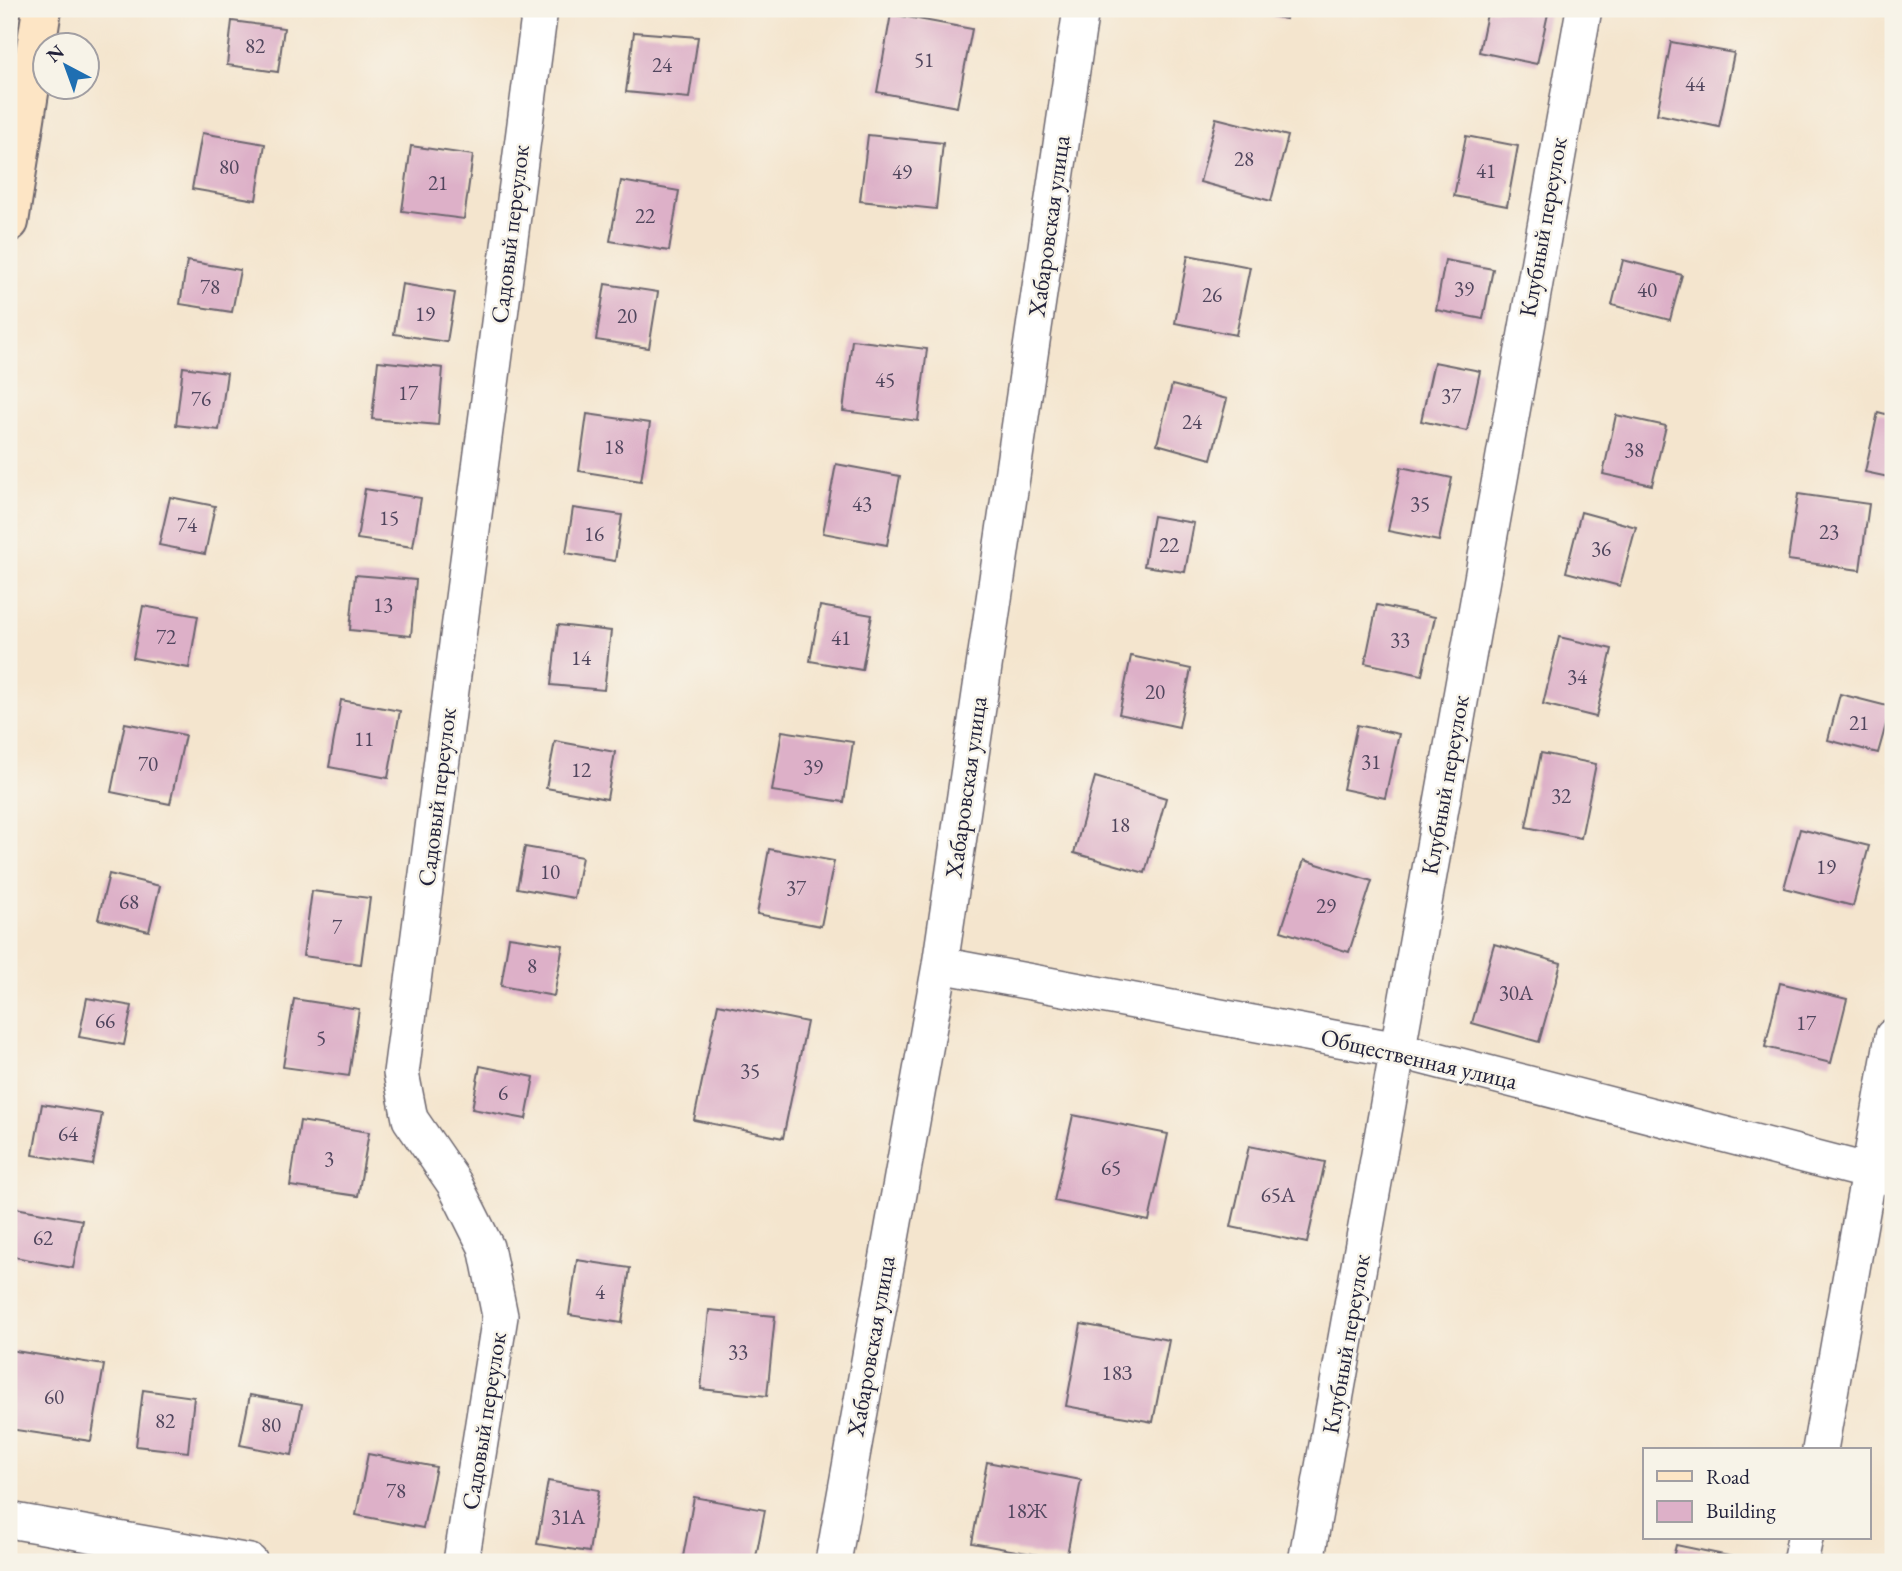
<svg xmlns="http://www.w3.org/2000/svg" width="1902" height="1571" viewBox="0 0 1902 1571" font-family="'EB Garamond',serif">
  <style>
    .building { fill: #ddb0c8 }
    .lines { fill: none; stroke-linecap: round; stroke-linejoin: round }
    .street-casing { stroke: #6c666e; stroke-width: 38 }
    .secondary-casing { stroke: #6c666e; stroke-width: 42 }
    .street { stroke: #fff; stroke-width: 35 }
    .secondary { stroke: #fde5c5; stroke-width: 38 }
    .labels { text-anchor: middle; stroke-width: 5; stroke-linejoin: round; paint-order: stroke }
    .number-label { font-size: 21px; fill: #51465e }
    .street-label { font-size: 24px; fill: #22223b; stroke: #f7f3e8 }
  </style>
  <rect width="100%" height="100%" fill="#f7f3e8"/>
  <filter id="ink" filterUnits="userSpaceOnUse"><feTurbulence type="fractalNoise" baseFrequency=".0143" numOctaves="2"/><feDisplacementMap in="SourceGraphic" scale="14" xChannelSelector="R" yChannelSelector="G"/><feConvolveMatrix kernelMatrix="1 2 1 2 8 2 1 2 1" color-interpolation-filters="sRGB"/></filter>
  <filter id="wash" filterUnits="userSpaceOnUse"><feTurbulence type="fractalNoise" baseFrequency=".00686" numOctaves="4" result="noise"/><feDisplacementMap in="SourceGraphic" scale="28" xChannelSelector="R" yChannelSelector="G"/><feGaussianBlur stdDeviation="1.57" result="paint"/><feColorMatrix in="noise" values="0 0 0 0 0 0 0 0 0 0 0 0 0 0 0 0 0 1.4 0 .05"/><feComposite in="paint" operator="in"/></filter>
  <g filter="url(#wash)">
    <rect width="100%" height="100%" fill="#f4e5ce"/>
    <g id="blocks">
      <path class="building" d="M 1235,9 L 1288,9 L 1286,19 Z
        M 1488,9 L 1549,9 L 1537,64 L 1479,52 Z
        M 891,14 L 972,29 L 957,107 L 877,92 Z
        M 232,21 L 284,28 L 278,72 L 227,65 Z
        M 634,32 L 698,37 L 689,98 L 626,92 Z
        M 1671,42 L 1734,53 L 1719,127 L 1657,114 Z
        M 1216,118 L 1288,136 L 1271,201 L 1200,182 Z
        M 202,133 L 265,144 L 256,200 L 192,189 Z
        M 868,135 L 943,143 L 936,209 L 860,201 Z
        M 1466,136 L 1518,146 L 1507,206 L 1454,196 Z
        M 411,146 L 473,155 L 464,219 L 402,211 Z
        M 621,181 L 679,191 L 669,251 L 610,241 Z
        M 1188,255 L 1250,267 L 1236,335 L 1175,323 Z
        M 1445,260 L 1493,269 L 1483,319 L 1436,310 Z
        M 1623,260 L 1682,275 L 1670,320 L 1612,305 Z
        M 187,261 L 240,270 L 232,312 L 180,304 Z
        M 402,284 L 455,293 L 447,342 L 394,334 Z
        M 605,284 L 658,292 L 649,348 L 596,340 Z
        M 852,340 L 927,349 L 918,421 L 843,411 Z
        M 378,361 L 443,368 L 438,425 L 372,419 Z
        M 1434,362 L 1480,371 L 1467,431 L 1421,421 Z
        M 183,367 L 227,373 L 219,430 L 176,425 Z
        M 1172,385 L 1227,399 L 1211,459 L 1157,444 Z
        M 1878,412 L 1893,416 L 1893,478 L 1865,472 Z
        M 587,414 L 650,423 L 641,481 L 579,471 Z
        M 1616,415 L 1666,426 L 1652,485 L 1603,474 Z
        M 836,464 L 900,476 L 887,545 L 823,533 Z
        M 1401,467 L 1452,478 L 1439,541 L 1388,531 Z
        M 365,489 L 421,498 L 413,547 L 357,539 Z
        M 1798,494 L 1869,504 L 1860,570 L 1788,560 Z
        M 170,497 L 215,506 L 205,554 L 159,545 Z
        M 573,508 L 622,515 L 615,561 L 566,553 Z
        M 1581,512 L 1636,527 L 1620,586 L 1566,572 Z
        M 1153,516 L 1194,523 L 1185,572 L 1144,566 Z
        M 355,575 L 416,580 L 411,636 L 350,630 Z
        M 1377,605 L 1435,617 L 1422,675 L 1365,663 Z
        M 143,606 L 198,616 L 189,668 L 133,658 Z
        M 820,606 L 872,615 L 862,670 L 810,661 Z
        M 558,625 L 611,631 L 604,690 L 551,685 Z
        M 1559,637 L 1612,649 L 1596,717 L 1543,704 Z
        M 1131,656 L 1191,669 L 1179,727 L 1119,714 Z
        M 1840,694 L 1891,707 L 1878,753 L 1828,740 Z
        M 341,700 L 400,711 L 388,778 L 329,767 Z
        M 125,723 L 185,735 L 170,804 L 111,792 Z
        M 1357,725 L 1399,734 L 1385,798 L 1343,789 Z
        M 782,731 L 853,742 L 844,802 L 772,791 Z
        M 555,741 L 615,752 L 607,799 L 546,788 Z
        M 1541,753 L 1596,764 L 1581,838 L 1526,827 Z
        M 1095,777 L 1166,798 L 1145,873 L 1074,853 Z
        M 1800,829 L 1869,846 L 1853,906 L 1784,888 Z
        M 525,847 L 582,857 L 574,898 L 517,888 Z
        M 769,849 L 834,861 L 821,926 L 757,914 Z
        M 1304,860 L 1372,881 L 1349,952 L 1281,931 Z
        M 109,874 L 160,886 L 149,931 L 98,919 Z
        M 312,891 L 370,898 L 361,964 L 303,956 Z
        M 509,937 L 563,945 L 554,996 L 501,986 Z
        M 1494,944 L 1561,963 L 1539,1042 L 1472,1023 Z
        M 1780,983 L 1847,999 L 1831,1063 L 1765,1047 Z
        M 87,998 L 132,1006 L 124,1045 L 79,1037 Z
        M 294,999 L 359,1009 L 349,1076 L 283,1067 Z
        M 718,1004 L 807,1022 L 783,1138 L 694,1120 Z
        M 480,1066 L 534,1077 L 526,1119 L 472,1109 Z
        M 42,1104 L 102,1114 L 93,1165 L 33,1155 Z
        M 1073,1115 L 1168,1134 L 1149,1221 L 1054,1201 Z
        M 300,1121 L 369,1132 L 358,1196 L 290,1186 Z
        M 1249,1146 L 1325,1162 L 1307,1243 L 1231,1227 Z
        M 10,1207 L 82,1220 L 73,1268 L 9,1256 Z
        M 577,1260 L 630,1268 L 622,1323 L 569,1315 Z
        M 709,1310 L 775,1316 L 767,1396 L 701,1389 Z
        M 1081,1324 L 1169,1340 L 1153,1422 L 1066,1406 Z
        M 9,1350 L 104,1365 L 91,1441 L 9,1429 Z
        M 143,1390 L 194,1397 L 188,1452 L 136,1446 Z
        M 250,1395 L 302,1404 L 292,1455 L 240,1445 Z
        M 368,1454 L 436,1467 L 423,1528 L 356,1515 Z
        M 987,1462 L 1081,1480 L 1066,1560 L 972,1543 Z
        M 548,1481 L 599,1490 L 589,1552 L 537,1544 Z
        M 694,1497 L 765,1510 L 755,1562 L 682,1562 Z
        M 1676,1545 L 1753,1561 L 1753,1562 L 1672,1562 Z"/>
    </g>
  </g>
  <g filter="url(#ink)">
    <use href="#blocks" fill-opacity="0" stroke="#6c666e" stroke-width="2"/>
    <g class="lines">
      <defs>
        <path id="street" d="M 940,965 L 1398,1050 L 1893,1178
          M 1820,1450 L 1893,1036
          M 9,1520 L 250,1562
          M 461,1562 L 500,1316 L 486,1247 L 454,1183 L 410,1119 L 401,1073 L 540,9
          M 833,1562 L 940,965 L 1081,9
          M 1306,1562 L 1584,9
          M 1800,1562 L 1805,1538"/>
        <path id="secondary" d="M 9,222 L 42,9"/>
      </defs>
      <use href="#street" class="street-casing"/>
      <use href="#secondary" class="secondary-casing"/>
      <use href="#street" class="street"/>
      <use href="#secondary" class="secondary"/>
    </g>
  </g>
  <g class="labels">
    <g class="number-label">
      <text x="255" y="53">82</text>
      <text x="924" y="67">51</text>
      <text x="662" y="72">24</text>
      <text x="1695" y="91">44</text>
      <text x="1244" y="166">28</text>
      <text x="229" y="174">80</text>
      <text x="1486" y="178">41</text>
      <text x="902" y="179">49</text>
      <text x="438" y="190">21</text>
      <text x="645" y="223">22</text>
      <text x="210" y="294">78</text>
      <text x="1464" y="296">39</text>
      <text x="1647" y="297">40</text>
      <text x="1212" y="302">26</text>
      <text x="425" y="321">19</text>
      <text x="627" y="323">20</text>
      <text x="885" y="387">45</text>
      <text x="408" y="400">17</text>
      <text x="1451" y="403">37</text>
      <text x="201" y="406">76</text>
      <text x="1192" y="429">24</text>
      <text x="614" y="454">18</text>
      <text x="1634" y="457">38</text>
      <text x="862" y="511">43</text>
      <text x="1420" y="511">35</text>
      <text x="389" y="525">15</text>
      <text x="187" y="532">74</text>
      <text x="1829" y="539">23</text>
      <text x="594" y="541">16</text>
      <text x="1169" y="552">22</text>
      <text x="1601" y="556">36</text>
      <text x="383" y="612">13</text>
      <text x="166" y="644">72</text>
      <text x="841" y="645">41</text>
      <text x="1400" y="647">33</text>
      <text x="581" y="665">14</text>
      <text x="1577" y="684">34</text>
      <text x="1155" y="699">20</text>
      <text x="1859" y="730">21</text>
      <text x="364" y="746">11</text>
      <text x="1371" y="769">31</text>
      <text x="148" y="771">70</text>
      <text x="813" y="774">39</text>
      <text x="581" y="777">12</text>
      <text x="1561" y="803">32</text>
      <text x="1120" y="832">18</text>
      <text x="1826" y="874">19</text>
      <text x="550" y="879">10</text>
      <text x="796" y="895">37</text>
      <text x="129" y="909">68</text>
      <text x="1326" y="913">29</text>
      <text x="337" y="934">7</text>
      <text x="532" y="973">8</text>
      <text x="1516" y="1000">30А</text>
      <text x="105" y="1028">66</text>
      <text x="1806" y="1030">17</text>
      <text x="321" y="1045">5</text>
      <text x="750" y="1078">35</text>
      <text x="503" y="1100">6</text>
      <text x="68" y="1141">64</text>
      <text x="329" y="1166">3</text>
      <text x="1111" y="1175">65</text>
      <text x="1278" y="1202">65А</text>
      <text x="43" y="1245">62</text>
      <text x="600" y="1299">4</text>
      <text x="738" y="1359">33</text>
      <text x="1117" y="1380">18З</text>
      <text x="54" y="1404">60</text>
      <text x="165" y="1428">82</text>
      <text x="271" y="1432">80</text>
      <text x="396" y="1498">78</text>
      <text x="1027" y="1518">18Ж</text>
      <text x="568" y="1524">31А</text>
    </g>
    <g class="street-label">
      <text transform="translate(1049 226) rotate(-82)" y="8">Хабаровская улица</text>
      <text transform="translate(1543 227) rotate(-80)" y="8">Клубный переулок</text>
      <text transform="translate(510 234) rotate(-83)" y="8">Садовый переулок</text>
      <text transform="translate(1445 785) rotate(-80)" y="8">Клубный переулок</text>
      <text transform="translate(966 787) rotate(-82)" y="8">Хабаровская улица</text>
      <text transform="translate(437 797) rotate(-83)" y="8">Садовый переулок</text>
      <text transform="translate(1419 1059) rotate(13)" y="8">Общественная улица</text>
      <text transform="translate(1346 1344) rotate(-80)" y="8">Клубный переулок</text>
      <text transform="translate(871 1346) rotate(-80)" y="8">Хабаровская улица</text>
      <text transform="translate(484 1421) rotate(-81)" y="8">Садовый переулок</text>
    </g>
  </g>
  <rect width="1902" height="1571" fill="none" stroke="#f7f3e8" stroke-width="35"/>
  <rect x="1643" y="1448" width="228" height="91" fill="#f7f3e8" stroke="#a29fa3" stroke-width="2"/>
  <rect x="1657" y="1471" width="35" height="10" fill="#fde5c5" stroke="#a29fa3" stroke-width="2"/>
  <text x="1706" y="1484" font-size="21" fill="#22223b">Road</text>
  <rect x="1657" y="1501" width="35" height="21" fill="#ddb0c8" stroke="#a29fa3" stroke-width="2"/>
  <text x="1706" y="1518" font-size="21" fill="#22223b">Building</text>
  <g transform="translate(66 66) rotate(319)"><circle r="33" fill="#f7f3e8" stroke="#a29fa3" stroke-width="2"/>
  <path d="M0-5L12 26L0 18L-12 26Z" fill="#1f6fb2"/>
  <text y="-10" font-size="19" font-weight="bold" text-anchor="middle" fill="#22223b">N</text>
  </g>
</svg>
